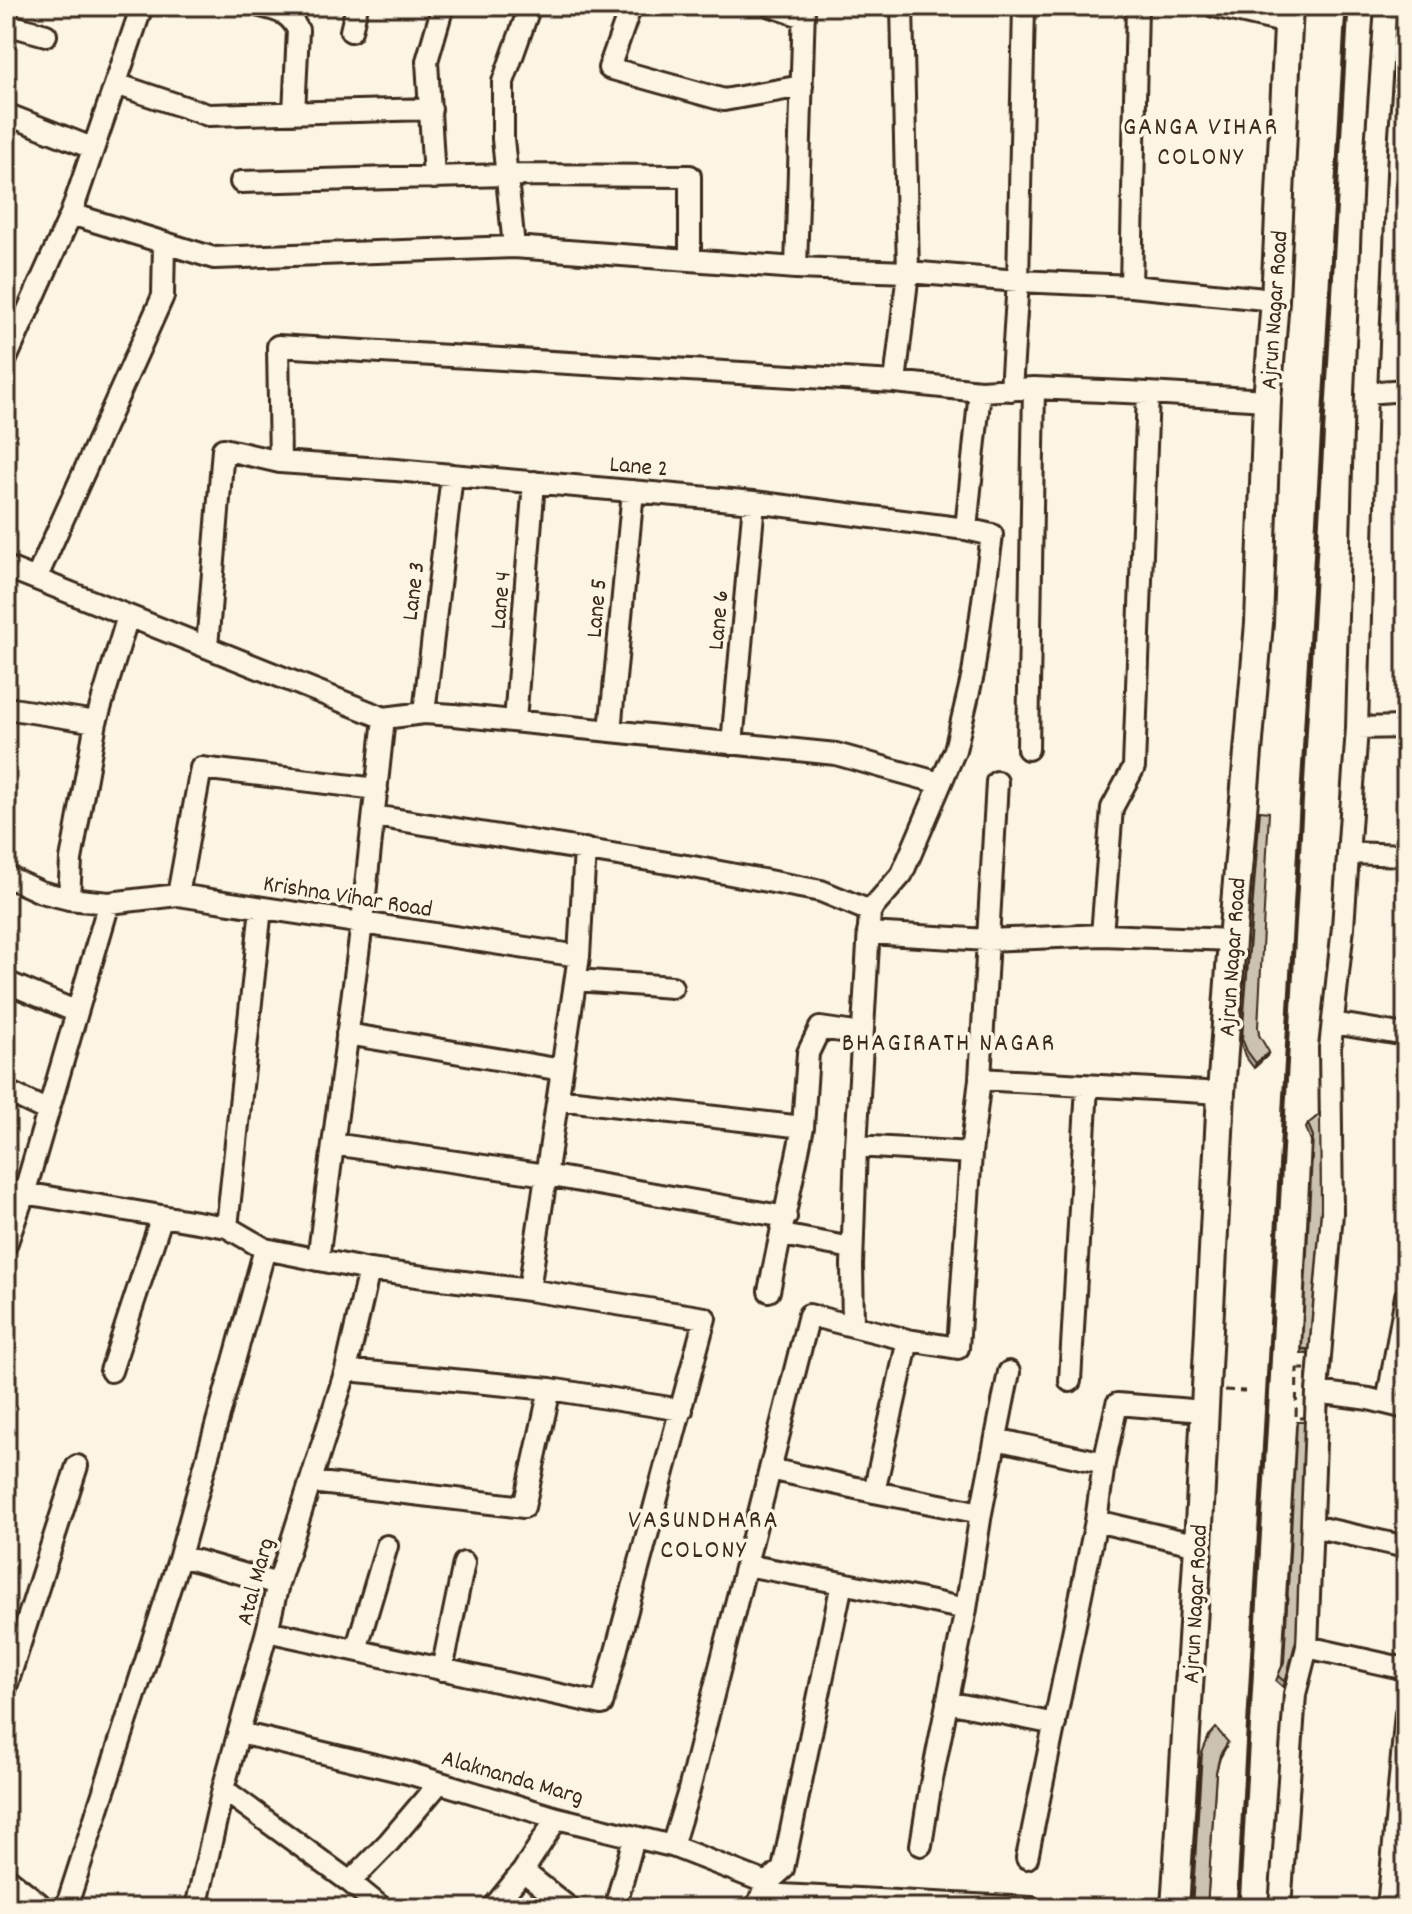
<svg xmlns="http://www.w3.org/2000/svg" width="1412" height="1914" viewBox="0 0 1412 1914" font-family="Dekko,sans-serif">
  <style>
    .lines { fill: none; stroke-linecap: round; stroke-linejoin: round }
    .minor-casing { stroke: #3b2a1e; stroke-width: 26 }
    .tertiary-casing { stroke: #3b2a1e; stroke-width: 32 }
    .primary-casing { stroke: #3b2a1e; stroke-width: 38 }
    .path { stroke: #3b2a1e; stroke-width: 3; stroke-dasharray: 8 6; stroke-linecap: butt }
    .minor { stroke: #fcf5e5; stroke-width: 20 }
    .tertiary { stroke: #fcf5e5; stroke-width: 26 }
    .primary { stroke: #fcf5e5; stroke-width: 32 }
    .rail { stroke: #3b2a1e; stroke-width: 5 }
    .wall { fill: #afa79a; stroke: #3b2a1e; stroke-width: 2 }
    .shaded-wall { fill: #8f887d; stroke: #3b2a1e; stroke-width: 2 }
    .building { fill: #ccc2b3; stroke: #3b2a1e; stroke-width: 2 }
    .labels { text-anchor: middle; stroke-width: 7; stroke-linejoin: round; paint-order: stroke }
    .street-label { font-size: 24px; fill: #3b2a1e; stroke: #fcf5e5 }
    .neighbourhood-label { font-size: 26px; letter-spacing: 2px; fill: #3b2a1e; stroke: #fcf5e5 }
  </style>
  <rect width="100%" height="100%" fill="#fcf5e5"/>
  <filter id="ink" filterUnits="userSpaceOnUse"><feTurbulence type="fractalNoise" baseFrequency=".0125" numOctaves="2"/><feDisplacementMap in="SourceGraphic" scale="16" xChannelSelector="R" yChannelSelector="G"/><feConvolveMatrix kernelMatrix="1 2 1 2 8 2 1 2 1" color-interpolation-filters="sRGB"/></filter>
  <g filter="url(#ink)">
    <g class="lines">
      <defs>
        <path id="minor" d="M 260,6 C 279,11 289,12 298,30 L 294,113
          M 631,6 L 609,68 L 724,100 L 802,86
          M 771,6 L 804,17
          M 1214,6 L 1288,23
          M 6,24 L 46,35
          M 351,31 L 357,6
          M 116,84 L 208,115 L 431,109
          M 6,114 L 92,148
          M 434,178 L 427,61 L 443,6
          M 241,182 L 506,175 L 690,176 L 690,260
          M 71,214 L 214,258 L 514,247 L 796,268 L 908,272 L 1018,281 L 1131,286 L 1275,300
          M 514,247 L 503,139 L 503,82 L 530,6
          M 796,268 L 804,6
          M 1131,286 L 1137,6
          M 6,359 L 71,214 L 142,6
          M 895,382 L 908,272 L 902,6
          M 1011,390 L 1018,281 L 1024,6
          M 1366,393 L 1406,390
          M 280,462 L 278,346 L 895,382 L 980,391 L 1034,388 L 1148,393 L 1267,400
          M 966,529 L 980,391
          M 6,567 L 384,718 L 424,713 L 454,715 L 836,754 L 940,783
          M 36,579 L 163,296 L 164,243
          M 207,647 L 223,449 L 280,462 L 396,470 L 754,502 L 966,529 L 992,535 L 973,674 L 955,750 L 902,874 L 870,911 L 856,1146 L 852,1265 L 853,1326
          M 6,708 L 96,722
          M 424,713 L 452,475
          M 515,721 L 534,482
          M 1357,728 L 1406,727
          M 610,731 L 633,491
          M 732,744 L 754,502
          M 1028,749 L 1034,388
          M 374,816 L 693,867 L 821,891 L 870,911
          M 1348,853 L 1406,855
          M 6,876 L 41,892 L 69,899 L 109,903 L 178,895 L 579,956
          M 178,895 L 201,768 L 377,789
          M 69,899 L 71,860 L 96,722 L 128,616
          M 868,933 L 988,940 L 1102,935 L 1232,940
          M 1102,935 L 1112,808 L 1134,767 L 1148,393
          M 576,980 L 672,987
          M 6,982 L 77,1012
          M 1333,1023 L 1406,1035
          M 347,1034 L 562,1070
          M 980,1079 L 1221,1093
          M 6,1091 L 48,1111
          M 558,1099 L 803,1127
          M 333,1144 L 546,1175 L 786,1217
          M 856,1146 L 971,1153
          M 6,1190 L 227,1227 L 265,1249 L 369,1270 L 529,1290 L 705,1318 L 602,1704 L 267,1631
          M 227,1227 L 261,908
          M 782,1235 L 852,1248
          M 6,1245 L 24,1194 L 109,903
          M 318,1260 L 362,923 L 384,718
          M 529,1290 L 579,956 L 585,849
          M 769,1291 L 803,1127 L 808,1053 L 820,1028 L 862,1034
          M 346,1370 L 550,1389 L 682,1410
          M 111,1371 L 162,1216
          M 1070,1381 L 1087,1086
          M 1317,1392 L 1369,1399 L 1406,1408
          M 1387,1403 L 1406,1296
          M 996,1439 L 1104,1463
          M 770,1469 L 874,1492 L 981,1513
          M 311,1482 L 524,1507 L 550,1389
          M 874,1492 L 908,1340
          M 1096,1521 L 1198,1545
          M 1312,1526 L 1406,1547
          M 180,1556 L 278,1584
          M 746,1565 L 842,1583 L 966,1609
          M 1307,1647 L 1406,1669
          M 356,1650 L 387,1546
          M 442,1670 L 464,1563
          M 6,1687 L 77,1466
          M 947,1702 L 1055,1724
          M 240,1733 L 408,1773 L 557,1818 L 672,1846 L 767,1883
          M 223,1789 L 350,1882 L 382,1908
          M 921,1845 L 930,1789 L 966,1609 L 981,1513 L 1009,1372
          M 672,1846 L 688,1794 L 809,1315 L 908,1340 L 958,1348 L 971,1153 L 980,1079 L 997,782
          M 1027,1858 L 1096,1521 L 1104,1463 L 1117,1404 L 1204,1411
          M 523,1871 L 569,1908
          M 350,1882 L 389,1842 L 439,1783
          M 762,1894 L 1031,1908
          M 66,1908 L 180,1556 L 265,1249
          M 196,1908 L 223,1789 L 267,1631 L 278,1584 L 346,1370 L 369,1270
          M 493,1908 L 523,1871 L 557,1818
          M 615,1908 L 634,1838
          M 756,1908 L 767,1883 L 783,1869 L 842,1583
          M 1280,1908 L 1295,1694 L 1307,1647 L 1317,1392 L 1332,1213 L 1330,1048 L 1343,927 L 1357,728 L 1366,393 L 1376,149 L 1386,6
          M 1388,1908 L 1406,1713"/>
        <path id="tertiary" d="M 1175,1908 L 1198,1545 L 1221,1093 L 1232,940 L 1259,623 L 1267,400 L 1275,300 L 1289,6"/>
        <path id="primary" d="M 6,1885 L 35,1908"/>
      </defs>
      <use href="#minor" class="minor-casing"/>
      <use href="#tertiary" class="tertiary-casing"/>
      <use href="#primary" class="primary-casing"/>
      <path class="path" d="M 1297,1369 L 1307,1369 L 1305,1418 L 1296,1418 Z
        M 1225,1390 L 1245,1391"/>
      <use href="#minor" class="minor"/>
      <use href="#tertiary" class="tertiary"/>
      <use href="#primary" class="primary"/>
      <path class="rail" d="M 1238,1908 L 1347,6"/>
    </g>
    <path class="wall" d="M 1260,811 L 1258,1027 L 1259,1035 L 1267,1056 L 1254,1068 L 1245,1056 L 1241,1044 L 1259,816 Z
      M 1320,1114 L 1309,1349 L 1307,1354 L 1301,1354 L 1311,1141 L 1306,1128 L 1308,1124 Z
      M 1297,1422 L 1285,1682 L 1283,1687 L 1276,1681 L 1282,1666 L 1296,1427 Z
      M 1209,1736 L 1226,1747 L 1220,1758 L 1216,1772 L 1207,1908 L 1190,1908 L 1201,1758 Z"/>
    <path class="shaded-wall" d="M 1269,1052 L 1267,1056 L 1254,1068 L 1256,1063 Z
      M 1302,1349 L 1309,1349 L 1307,1354 L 1301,1354 Z"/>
    <path class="building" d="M 1260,811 L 1269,812 L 1258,1027 L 1259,1035 L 1269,1052 L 1256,1063 L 1247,1051 L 1242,1039 Z
      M 1320,1114 L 1321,1208 L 1309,1349 L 1302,1349 L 1313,1136 L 1308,1124 Z
      M 1297,1422 L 1304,1422 L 1296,1640 L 1285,1682 L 1278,1676 L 1284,1662 Z
      M 1216,1728 L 1228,1742 L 1220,1755 L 1216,1772 L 1207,1908 L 1192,1908 L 1202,1753 L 1209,1736 Z"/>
  </g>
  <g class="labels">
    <g class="street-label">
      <text transform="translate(1273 310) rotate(-86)" y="8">Ajrun Nagar Road</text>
      <text transform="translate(639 465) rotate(5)" y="8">Lane 2</text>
      <text transform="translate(412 591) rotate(-83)" y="8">Lane 3</text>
      <text transform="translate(499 600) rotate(-85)" y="8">Lane 4</text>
      <text transform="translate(595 608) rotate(-85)" y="8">Lane 5</text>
      <text transform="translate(717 620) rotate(-85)" y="8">Lane 6</text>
      <text transform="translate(348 895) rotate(9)" y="8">Krishna Vihar Road</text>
      <text transform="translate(1231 957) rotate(-86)" y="8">Ajrun Nagar Road</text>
      <text transform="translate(254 1581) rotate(-75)" y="8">Atal Marg</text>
      <text transform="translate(1194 1604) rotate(-87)" y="8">Ajrun Nagar Road</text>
      <text transform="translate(513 1776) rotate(16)" y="8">Alaknanda Marg</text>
    </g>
    <g class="neighbourhood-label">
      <text x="1201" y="134">GANGA VIHAR<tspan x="1201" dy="30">COLONY</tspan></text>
      <text x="949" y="1050">BHAGIRATH NAGAR</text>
      <text x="704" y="1527">VASUNDHARA<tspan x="704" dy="30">COLONY</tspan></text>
    </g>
  </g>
  <rect width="1412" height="1914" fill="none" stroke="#fcf5e5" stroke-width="32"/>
  <rect x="16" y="16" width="1380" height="1882" fill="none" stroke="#3b2a1e" stroke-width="3" filter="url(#ink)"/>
</svg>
